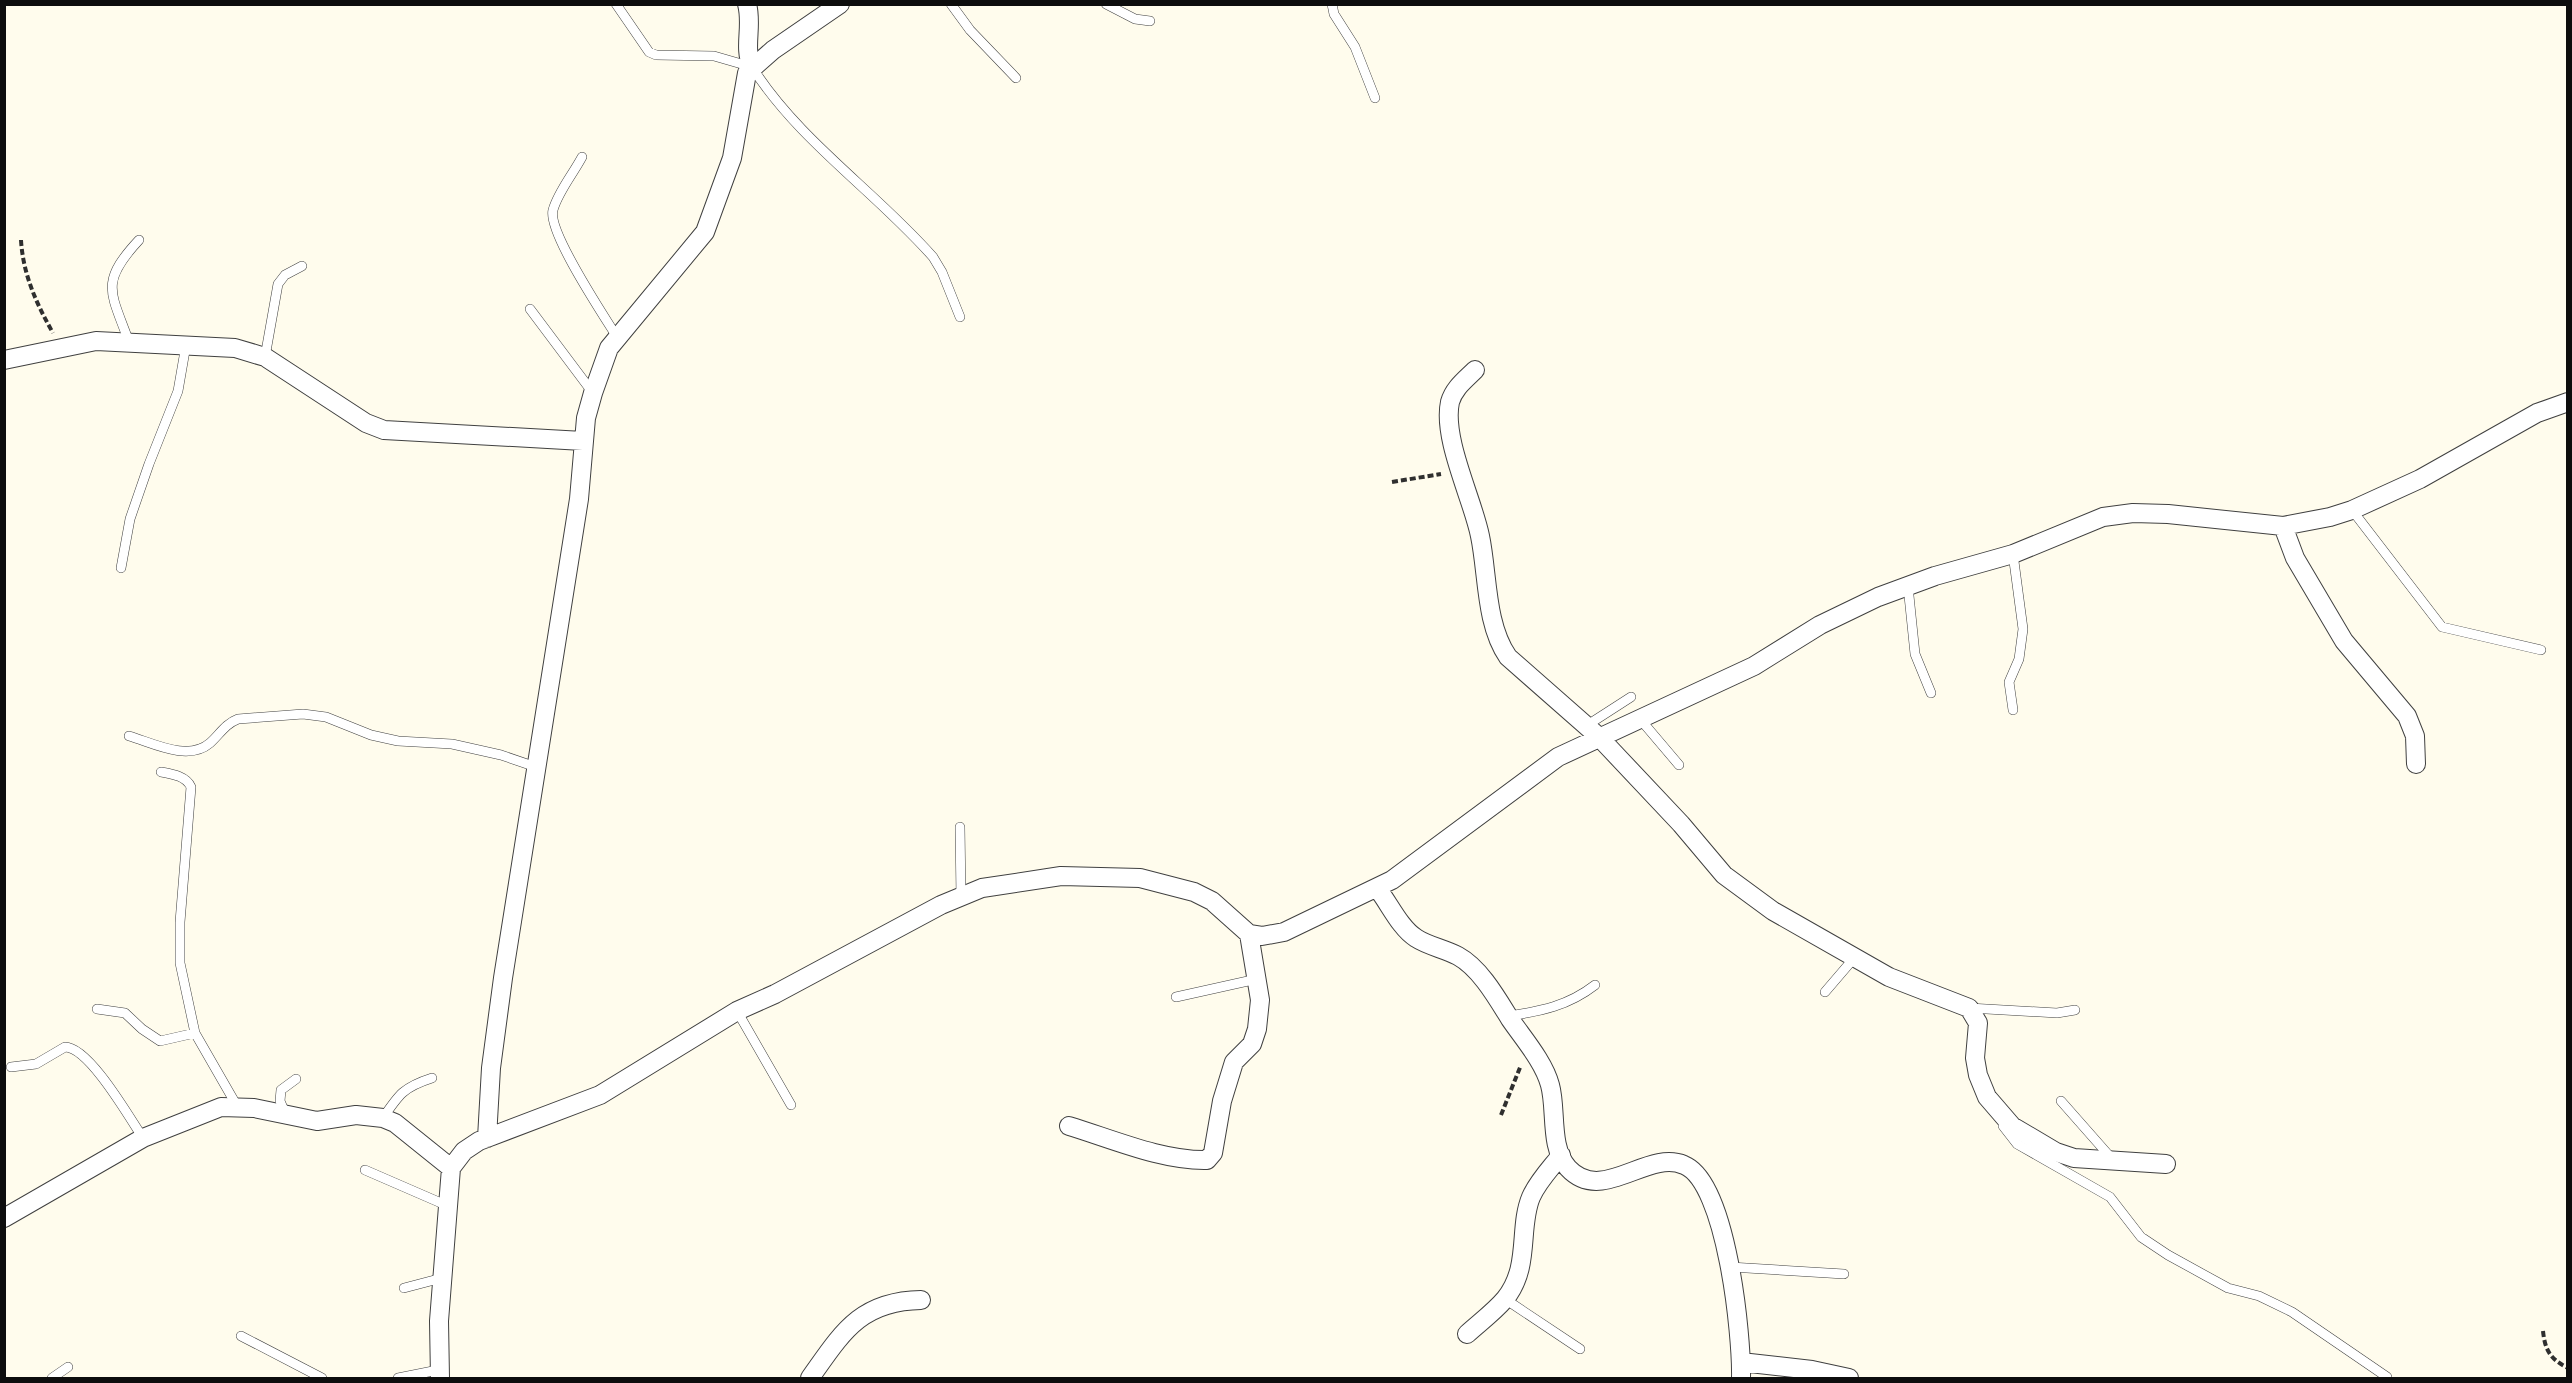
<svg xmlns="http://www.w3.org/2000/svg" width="2572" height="1383" viewBox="0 0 2572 1383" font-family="'Playfair Display',serif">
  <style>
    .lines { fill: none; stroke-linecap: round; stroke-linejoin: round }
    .lane-casing { stroke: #404040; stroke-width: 10 }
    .street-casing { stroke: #404040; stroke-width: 20 }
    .path { stroke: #2f2f2f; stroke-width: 4; stroke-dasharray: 6 3; stroke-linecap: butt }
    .lane { stroke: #fff; stroke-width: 9 }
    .street { stroke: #fff; stroke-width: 18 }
  </style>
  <rect width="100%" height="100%" fill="#fffced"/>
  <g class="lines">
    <defs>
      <path id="lane" d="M 616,4 L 649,52 L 656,55 L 714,56 L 752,67 C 799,141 876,192 933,257 L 942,272 L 960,317
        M 951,4 L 970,30 L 1016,78
        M 1106,4 L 1135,19 L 1150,21
        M 1332,4 L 1334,14 L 1355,47 L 1375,98
        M 582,157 C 573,174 558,192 553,210 C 547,231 604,316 617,337
        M 530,309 L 593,393
        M 129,342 C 111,292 99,283 139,240
        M 265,357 L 278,284 L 285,275 L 302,266
        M 2352,510 L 2442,627 L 2541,650
        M 2013,554 L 2023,629 L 2019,659 L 2009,682 L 2013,710
        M 121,568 L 130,519 L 149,464 L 178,391 L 186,345
        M 1908,586 L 1915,654 L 1931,693
        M 1640,719 L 1679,765
        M 1586,726 L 1631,697
        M 129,736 C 153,743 188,762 210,743 C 220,734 225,724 238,719 L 303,714 L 326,717 L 371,735 L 398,741 L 452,744 L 501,755 L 536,767
        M 161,772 C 172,774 186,776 191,787 L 180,922 L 180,963 L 195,1033
        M 960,827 L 961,897
        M 1825,992 L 1855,957
        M 1176,997 L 1257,979
        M 1969,1008 L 2057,1013 L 2075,1010
        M 97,1009 L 125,1013 L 142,1029 L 160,1041 L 195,1033 L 237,1106
        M 737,1011 L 791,1105
        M 1509,1016 C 1541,1011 1568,1006 1595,985
        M 11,1067 L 36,1064 L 65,1047 C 89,1047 129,1117 143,1138
        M 2061,1101 L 2113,1160
        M 286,1115 L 280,1101 L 281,1090 L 296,1079
        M 383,1118 C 399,1094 404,1087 432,1078
        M 2003,1126 L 2017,1144 L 2110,1197 L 2141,1237 L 2168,1255 L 2228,1288 L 2259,1296 L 2292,1312 L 2387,1377
        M 365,1170 L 448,1206
        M 1730,1267 L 1844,1274
        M 404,1288 L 442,1278
        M 1505,1299 L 1580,1349
        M 241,1336 L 322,1378
        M 52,1378 L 68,1367
        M 398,1378 L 438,1370"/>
      <path id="street" d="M 747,4 C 753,26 743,47 752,67
        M 4,360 L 96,341 L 235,348 L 265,357 L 366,423 L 384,430 L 583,441
        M 1475,370 C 1465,380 1454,388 1450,402 C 1442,439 1473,500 1480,536 C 1488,574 1485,624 1508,657 L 1599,737 L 1681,824 L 1724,875 L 1773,911 L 1889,977 L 1969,1008 L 1978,1023 L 1975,1058 L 1978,1075 L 1987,1097 L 2012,1126 L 2056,1152 L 2074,1158 L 2166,1164
        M 2283,526 L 2295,558 L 2344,641 L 2407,716 L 2415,736 L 2416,764
        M 1377,888 C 1389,903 1400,928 1416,938 C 1428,946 1445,949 1458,956 C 1480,968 1497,998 1510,1019 C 1523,1038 1544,1062 1550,1085 C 1557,1110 1549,1147 1568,1168 C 1602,1205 1647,1149 1684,1165 C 1727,1182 1742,1337 1741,1378
        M 1069,1126 C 1112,1139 1162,1161 1207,1160 L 1213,1153 L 1222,1101 L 1234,1062 L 1252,1044 L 1257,1029 L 1260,1000 L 1249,934
        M 487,1138 L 491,1068 L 503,978 L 579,499 L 586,418 L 593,393 L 609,348 L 705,232 L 732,158 L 747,73 L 773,50 L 840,4
        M 4,1218 L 143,1138 L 221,1107 L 254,1108 L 317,1121 L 356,1115 L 383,1118 L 395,1123 L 451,1168
        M 1467,1334 C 1479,1323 1494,1312 1505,1299 C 1531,1267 1518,1228 1531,1197 C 1538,1181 1551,1168 1561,1155
        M 1741,1362 L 1812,1370 L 1849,1378
        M 440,1378 L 439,1321 L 451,1168 L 464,1151 L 479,1141 L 600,1095 L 737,1011 L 775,994 L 941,905 L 982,888 L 1061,876 L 1140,878 L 1194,892 L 1212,901 L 1249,934 L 1262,936 L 1284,932 L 1392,880 L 1558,757 L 1754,666 L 1820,625 L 1878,597 L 1935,576 L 2013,554 L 2103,517 L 2133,513 L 2168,514 L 2283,526 L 2330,517 L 2352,510 L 2420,479 L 2537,413 L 2568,402
        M 810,1378 C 842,1333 860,1301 921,1300"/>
    </defs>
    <use href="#lane" class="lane-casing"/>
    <use href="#street" class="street-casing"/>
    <path class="path" d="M 21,240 C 23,274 36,303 53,333
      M 1392,482 L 1441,474
      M 1501,1115 L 1521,1065
      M 2543,1331 C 2545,1350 2550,1359 2568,1368"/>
    <use href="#lane" class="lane"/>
    <use href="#street" class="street"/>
  </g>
  <rect width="2572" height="1383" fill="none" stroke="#0d0d0d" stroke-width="12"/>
</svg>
